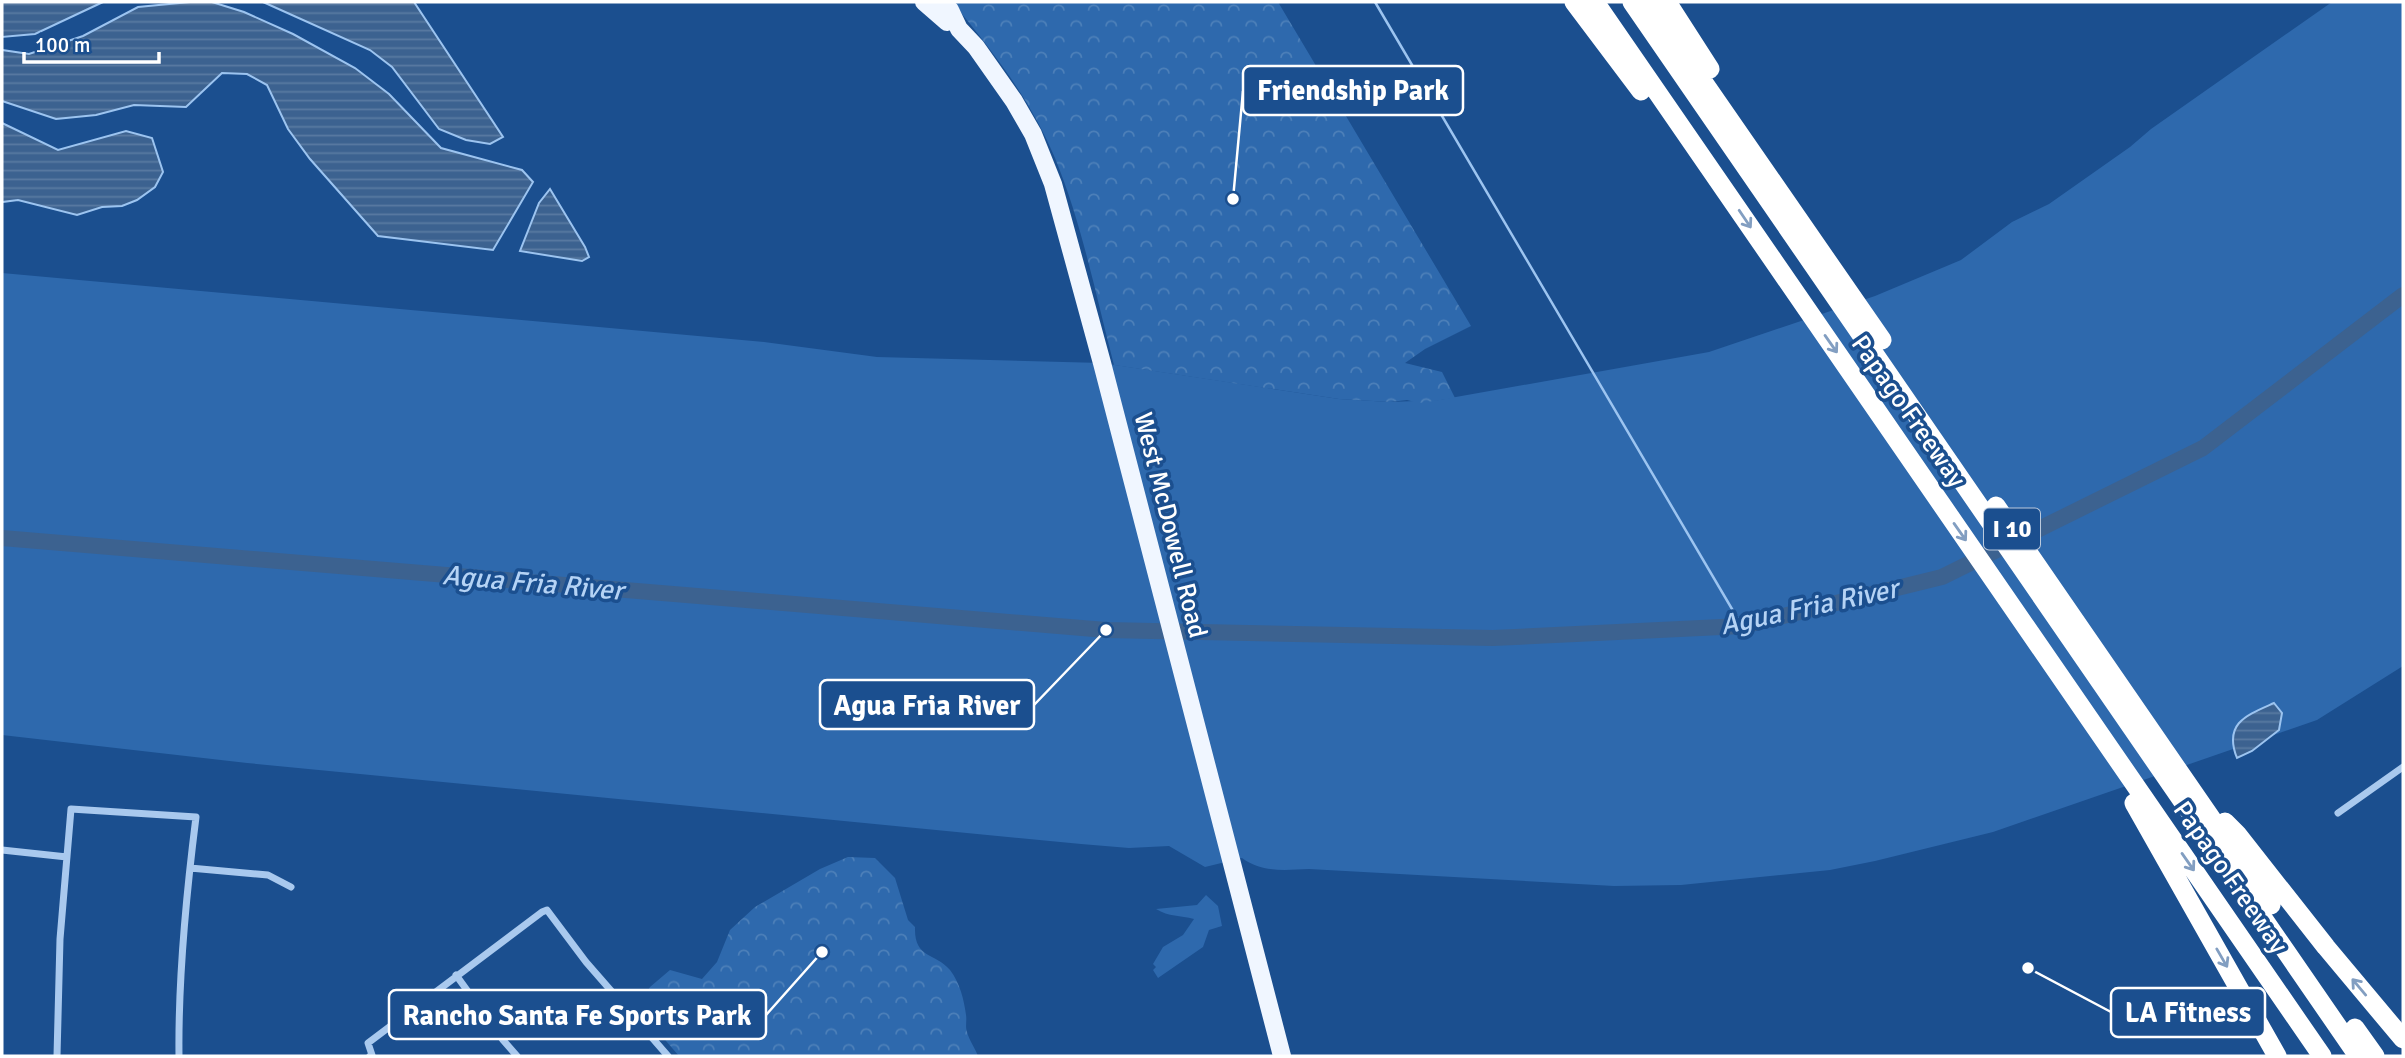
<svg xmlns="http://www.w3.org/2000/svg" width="2405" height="1058" viewBox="0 0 2405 1058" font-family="Signika,sans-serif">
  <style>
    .grass { fill: #2e69ad }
    .park { fill: url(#park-crowns) }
    .water { fill: url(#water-rules); stroke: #9cc4f0; stroke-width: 2 }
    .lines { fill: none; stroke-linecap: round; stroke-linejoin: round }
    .stream { stroke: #9cc4f0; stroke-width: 2.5 }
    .river { stroke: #3c6290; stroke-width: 16 }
    .minor { stroke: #a9c9ee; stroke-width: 7 }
    .primary { stroke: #f0f6ff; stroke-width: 18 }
    .motorway { stroke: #fff; stroke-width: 19 }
    .oneway { stroke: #829ec1 }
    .labels { text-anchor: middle; stroke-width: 7; stroke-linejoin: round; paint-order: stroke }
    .shield { fill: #1b4f8f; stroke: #bbcadd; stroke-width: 2 }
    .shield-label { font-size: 24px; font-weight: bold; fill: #fff }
    .street-label { font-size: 26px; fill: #fff; stroke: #1b4f8f }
    .water-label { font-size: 28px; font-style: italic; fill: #b5d3f5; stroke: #1b4f8f }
    .leader { fill: none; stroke: #fff; stroke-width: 2.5 }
    .callout-dot { fill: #fff; stroke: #1b4f8f; stroke-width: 2.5 }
    .callout { fill: #1b4f8f; stroke: #fff; stroke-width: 2.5 }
    .callout-label { font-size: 28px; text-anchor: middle; font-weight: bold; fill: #fff }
  </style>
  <defs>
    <pattern id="park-crowns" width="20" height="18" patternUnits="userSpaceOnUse" patternTransform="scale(1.75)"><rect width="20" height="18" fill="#2e69ad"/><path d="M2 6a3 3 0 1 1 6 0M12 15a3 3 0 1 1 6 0" fill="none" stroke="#4d80b9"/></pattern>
    <pattern id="water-rules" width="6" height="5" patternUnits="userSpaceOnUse" patternTransform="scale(1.75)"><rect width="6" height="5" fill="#3c6290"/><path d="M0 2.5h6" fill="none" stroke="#597aa1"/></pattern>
  </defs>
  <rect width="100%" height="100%" fill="#1b4f8f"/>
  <path class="grass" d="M 2332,2 L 2403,2 L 2403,666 L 2317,720 L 1993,832 L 1875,861 L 1830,870 L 1681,885 L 1614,886 L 1309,869 C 1285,870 1262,873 1242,858 L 1205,867 L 1169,846 L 1129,848 L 1081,844 L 247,763 L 2,735 L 2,273 L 764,342 L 877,357 L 1102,363 L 1339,399 L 1390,402 L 1439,400 L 1709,352 L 1875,296 L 1961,260 L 2012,222 L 2049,204 L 2130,147 L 2151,129 Z
    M 1206,895 L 1218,906 L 1222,926 L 1209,930 L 1203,947 L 1158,978 L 1153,970 L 1156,967 L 1153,964 L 1163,947 L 1183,935 L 1194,919 C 1180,915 1169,917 1156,909 L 1197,905 Z"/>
  <path class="park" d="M 952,2 L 1278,2 L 1471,326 L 1425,349 L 1405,363 L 1442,372 L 1455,398 L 1419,403 L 1407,400 L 1390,402 L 1339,399 L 1114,365 C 1096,296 1082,224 1055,158 C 1031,100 992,50 952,2 Z
    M 848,857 L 875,858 L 895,878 L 908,920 L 915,927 C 914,959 935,952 950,970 C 960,983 964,1000 966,1015 C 967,1021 965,1026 967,1032 C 969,1040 975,1048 978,1056 L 679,1056 L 648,1020 L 639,1004 L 650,987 L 670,970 L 702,979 L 717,962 L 730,930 L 755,907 L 820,869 Z"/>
  <path class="water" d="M 2,2 L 103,2 L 35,34 L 2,37 Z
    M 190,2 L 212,2 L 244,12 L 293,34 L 355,68 L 389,94 L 441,148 L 522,170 L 533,182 L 493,250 L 378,236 L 310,159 L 288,129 L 267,85 L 247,74 L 222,73 L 186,107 L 134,105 L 96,115 L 56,119 L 2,101 L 2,50 L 29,54 L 83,36 L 138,7 Z
    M 263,2 L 414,2 L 503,137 L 490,144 L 466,140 L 439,129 L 392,67 L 370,50 Z
    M 2,123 L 58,150 L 126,131 L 152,138 L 163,172 L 155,187 L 137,200 L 122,206 L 102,207 L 77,215 L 18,200 L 2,202 Z
    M 550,189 L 585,247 L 589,257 L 582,261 L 520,251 L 539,203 Z
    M 2274,703 L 2282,713 L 2279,730 L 2252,751 L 2237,758 C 2223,723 2247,715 2274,703 Z"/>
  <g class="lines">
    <path class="stream" d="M 1375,2 L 1742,626"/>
    <path class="river" d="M 2,538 L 1106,630 L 1493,638 L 1742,626 L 1942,577 L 2203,448 L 2403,295"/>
    <path class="minor" d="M 2338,813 L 2403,767
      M 2,850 L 67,857
      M 190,868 L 268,875 L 291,887
      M 456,975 L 503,1040 L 517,1056
      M 57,1056 L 60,939 L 71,809 L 196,817 C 186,896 178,976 179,1056
      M 370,1056 L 372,1055 L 368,1043 L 542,912 L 547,910 L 586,962 L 668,1056"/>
    <path class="primary" d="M 924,2 L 947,22
      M 941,2 L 950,10 L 959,29 L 976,47 L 1014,101 L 1033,134 L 1053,184 L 1102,363 L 1282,1056"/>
    <path class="motorway" d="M 1574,2 L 1641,91
      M 1595,2 L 2322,1056
      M 1632,2 L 2358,1056
      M 1648,2 L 1882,340
      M 1667,2 L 1710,69
      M 1996,506 L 2271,905
      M 2134,803 L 2277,1056
      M 2225,822 L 2237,834 L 2326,947 L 2403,1039
      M 2355,1028 L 2375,1056"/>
  </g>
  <defs><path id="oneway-shaft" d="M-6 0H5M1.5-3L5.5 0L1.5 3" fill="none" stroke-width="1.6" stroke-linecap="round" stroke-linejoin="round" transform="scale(1.75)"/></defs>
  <g class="oneway">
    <use href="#oneway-shaft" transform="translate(1745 219) rotate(56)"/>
    <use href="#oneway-shaft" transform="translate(1831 344) rotate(55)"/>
    <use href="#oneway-shaft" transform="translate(1960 532) rotate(55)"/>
    <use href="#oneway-shaft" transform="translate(2188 862) rotate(55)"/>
    <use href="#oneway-shaft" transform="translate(2222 958) rotate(60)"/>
    <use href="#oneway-shaft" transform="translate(2359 987) rotate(-130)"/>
  </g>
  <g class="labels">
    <rect class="shield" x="1984" y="508.5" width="56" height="41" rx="5"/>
    <g class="shield-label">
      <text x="2012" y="537">I 10</text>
    </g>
    <g class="street-label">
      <text transform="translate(1909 411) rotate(55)" y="9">Papago Freeway</text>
      <text transform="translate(1171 525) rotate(76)" y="9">West McDowell Road</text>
      <text transform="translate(2231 877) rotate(55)" y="9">Papago Freeway</text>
    </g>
    <g class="water-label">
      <text transform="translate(533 582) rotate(5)" y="10">Agua Fria River</text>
      <text transform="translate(1809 606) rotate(-12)" y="10">Agua Fria River</text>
    </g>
  </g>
  <path class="leader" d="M1233 199L1243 91M1106 630L1034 705M2028 968L2111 1012M822 952L766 1015"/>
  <g class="callout-dot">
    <circle cx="1233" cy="199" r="7"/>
    <circle cx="1106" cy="630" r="7"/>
    <circle cx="2028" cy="968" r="7"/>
    <circle cx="822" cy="952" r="7"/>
  </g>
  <g class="callout">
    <rect x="1243" y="66" width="220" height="49" rx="7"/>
    <rect x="820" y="680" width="214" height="49" rx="7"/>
    <rect x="2111" y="988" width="154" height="49" rx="7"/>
    <rect x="389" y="990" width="377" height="49" rx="7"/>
  </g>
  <g class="callout-label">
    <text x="1353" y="100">Friendship Park</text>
    <text x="927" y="715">Agua Fria River</text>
    <text x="2188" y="1022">LA Fitness</text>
    <text x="577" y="1025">Rancho Santa Fe Sports Park</text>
  </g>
  <rect width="2405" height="1058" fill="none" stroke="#ffffff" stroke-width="7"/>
  <path d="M24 52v10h135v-10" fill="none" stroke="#ffffff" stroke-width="3.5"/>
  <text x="35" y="52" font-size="21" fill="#ffffff" stroke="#1b4f8f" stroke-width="5" paint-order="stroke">100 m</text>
</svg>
